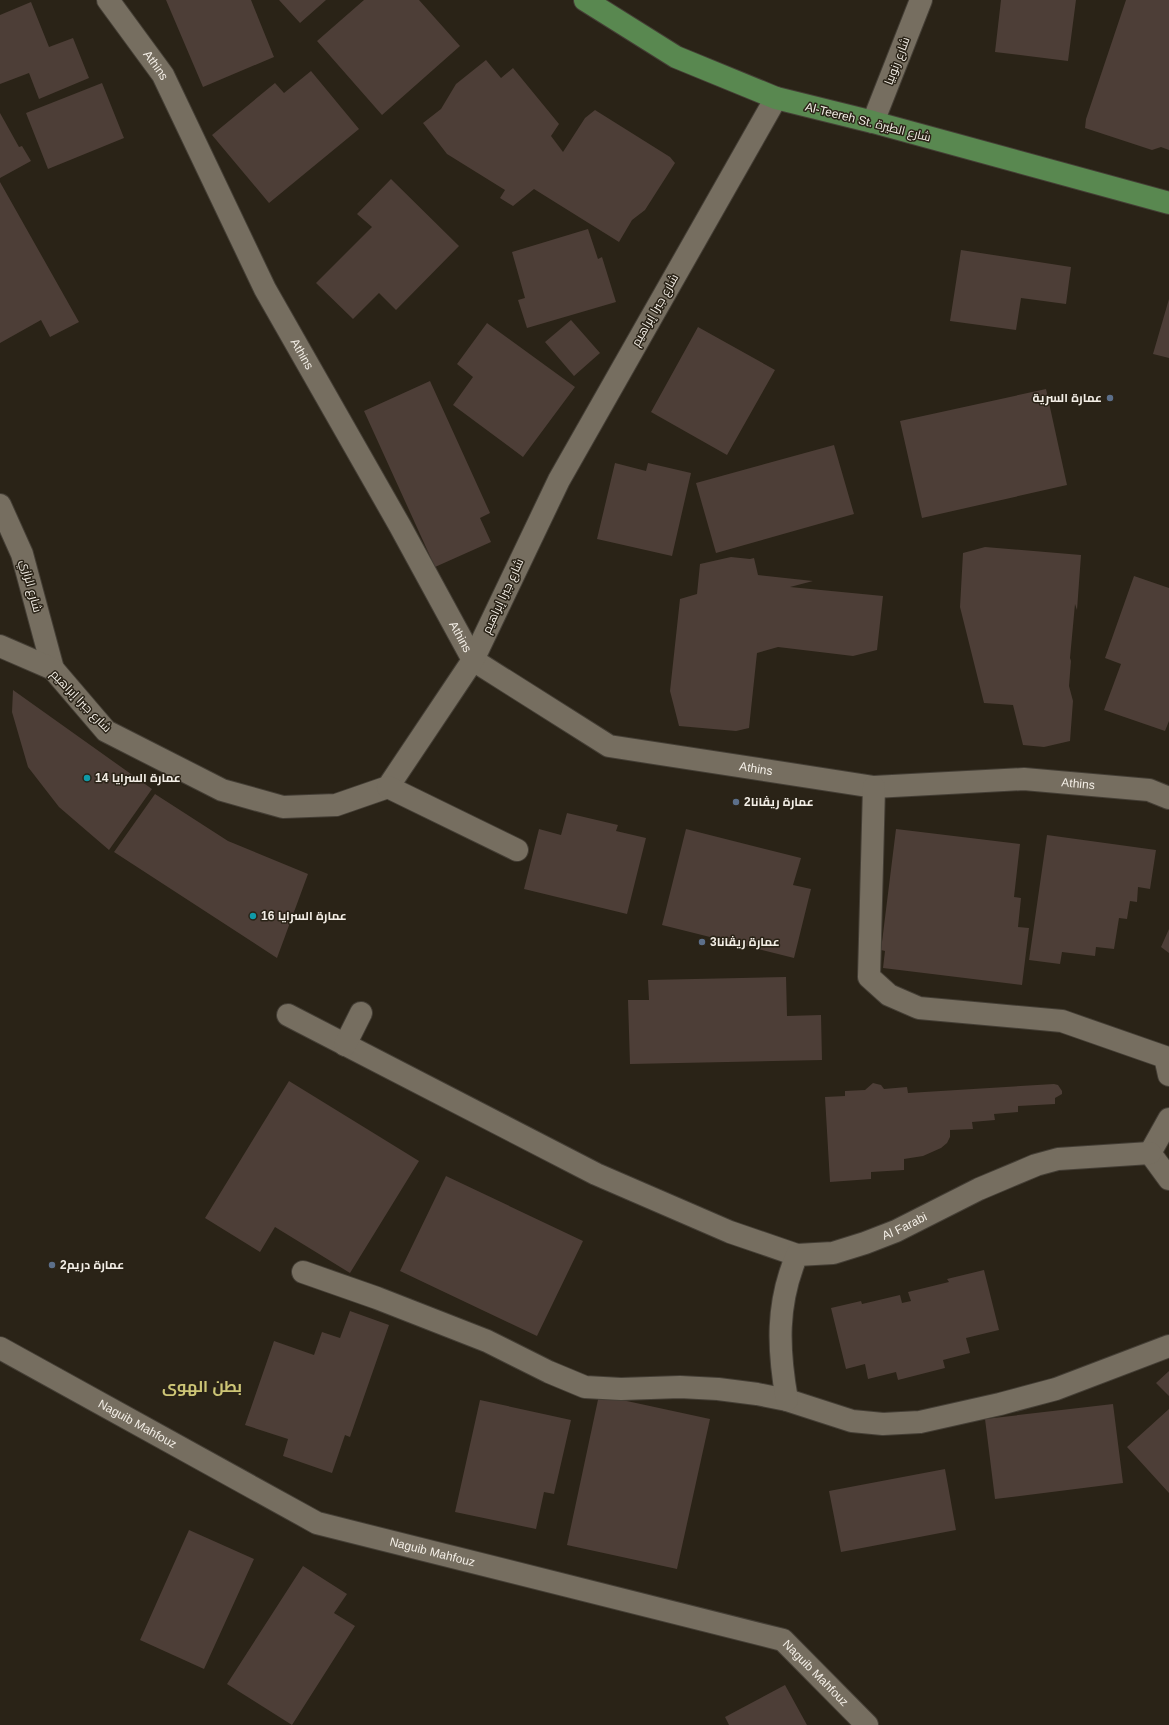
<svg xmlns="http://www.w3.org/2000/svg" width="1169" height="1725" viewBox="0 0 1169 1725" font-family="Arial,Cairo,sans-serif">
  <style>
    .building { fill: #4d3e37 }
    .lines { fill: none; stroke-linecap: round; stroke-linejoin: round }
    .minor-casing { stroke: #443e35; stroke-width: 24 }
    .major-casing { stroke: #443e35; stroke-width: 24 }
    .minor { stroke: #766e60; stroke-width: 22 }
    .major { stroke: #598850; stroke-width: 22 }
    .service-dot { fill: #5c6f8a; stroke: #2a2317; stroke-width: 1.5 }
    .culture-dot { fill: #0f9aa8; stroke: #2a2317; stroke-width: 1.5 }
    .labels { text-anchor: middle; stroke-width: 3; stroke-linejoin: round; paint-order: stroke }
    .street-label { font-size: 12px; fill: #f3eee6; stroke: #2a2317 }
    .poi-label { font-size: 12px; font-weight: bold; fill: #f3eee6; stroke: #2a2317; text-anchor: start }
    .district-label { font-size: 16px; font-weight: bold; fill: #cdc576; stroke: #2a2317 }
  </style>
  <rect width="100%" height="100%" fill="#2a2317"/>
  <path class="building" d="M 166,0 L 251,0 L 274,57 L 203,87 Z
    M 279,0 L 326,0 L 300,23 Z
    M 364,0 L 419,0 L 460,46 L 382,115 L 317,41 Z
    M 1001,0 L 1076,0 L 1068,61 L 995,52 Z
    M 1126,0 L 1169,0 L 1169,150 L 1161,147 L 1152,150 L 1085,128 L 1086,119 Z
    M 31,2 L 49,47 L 73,38 L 89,78 L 39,99 L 29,73 L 0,84 L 0,15 Z
    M 486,60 L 501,78 L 513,68 L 559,124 L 551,136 L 563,152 L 585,118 L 595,110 L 670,157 L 675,163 L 645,210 L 632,220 L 619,242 L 534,189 L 513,206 L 500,198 L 505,190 L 447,154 L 423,123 L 441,109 L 456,84 Z
    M 311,71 L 359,129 L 269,203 L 212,135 L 275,83 L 284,93 Z
    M 102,83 L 124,138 L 48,169 L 26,113 Z
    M 0,113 L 19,147 L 22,146 L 31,161 L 0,178 Z
    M 391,179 L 459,246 L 396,310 L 379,293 L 353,319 L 316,283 L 372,227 L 357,214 Z
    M 0,182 L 79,322 L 50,337 L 41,320 L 0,343 Z
    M 588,229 L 598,259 L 602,257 L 616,302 L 527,328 L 518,300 L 525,298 L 512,252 Z
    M 961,250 L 1071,267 L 1066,304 L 1021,298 L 1016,330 L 950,321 Z
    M 1169,299 L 1169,358 L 1153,354 Z
    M 571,320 L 600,353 L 574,376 L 545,342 Z
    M 487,323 L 575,387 L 523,457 L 453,405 L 473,377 L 457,364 Z
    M 698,327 L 775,370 L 727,455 L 651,412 Z
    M 430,381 L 490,513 L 480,518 L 491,542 L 435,567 L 364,411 Z
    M 1046,389 L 1067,485 L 922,518 L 900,421 Z
    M 834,445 L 854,514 L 716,553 L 696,483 Z
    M 615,463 L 646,471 L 648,463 L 691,473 L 672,556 L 597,539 Z
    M 985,547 L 1081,555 L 1077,610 L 1075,604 L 1070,658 L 1071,661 L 1069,686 L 1073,701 L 1070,741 L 1044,747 L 1023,745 L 1013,705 L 984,703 L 960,607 L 963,553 Z
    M 731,557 L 750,559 L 754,558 L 758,575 L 813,581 L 790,587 L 883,596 L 877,650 L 853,656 L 778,647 L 757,653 L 749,728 L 736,731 L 679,726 L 670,691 L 680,599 L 697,594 L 700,564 Z
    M 1134,576 L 1169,588 L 1169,721 L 1165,731 L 1104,710 L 1121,664 L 1105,658 Z
    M 13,690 L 152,789 L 109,850 L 59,807 L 28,767 L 12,712 Z
    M 155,794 L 228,841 L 308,874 L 277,958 L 114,852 Z
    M 567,813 L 618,825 L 616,831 L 646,838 L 627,914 L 524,889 L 539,829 L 561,835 Z
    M 686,829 L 801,858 L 793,885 L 811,889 L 794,958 L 662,925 Z
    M 896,829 L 1020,844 L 1014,897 L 1021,898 L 1018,927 L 1029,928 L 1022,985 L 883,968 L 885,951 L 881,950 Z
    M 1047,835 L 1156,850 L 1150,889 L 1138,887 L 1137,902 L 1130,901 L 1127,919 L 1119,918 L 1114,949 L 1096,947 L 1095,956 L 1062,952 L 1060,964 L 1029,960 Z
    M 1169,929 L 1169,953 L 1161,947 Z
    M 786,977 L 787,1016 L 821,1015 L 822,1060 L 630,1064 L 628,1000 L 649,1000 L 648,980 Z
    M 289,1081 L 419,1161 L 350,1273 L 275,1227 L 260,1252 L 205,1218 Z
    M 873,1083 L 881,1085 L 884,1089 L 907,1087 L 908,1093 L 1054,1084 L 1058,1085 L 1062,1091 L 1062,1094 L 1055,1098 L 1055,1104 L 1018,1106 L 1018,1112 L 994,1114 L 995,1120 L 972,1122 L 973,1129 L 950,1130 L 950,1137 L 947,1143 L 941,1148 L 923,1156 L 904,1159 L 904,1170 L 871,1172 L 871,1179 L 830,1182 L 825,1097 L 845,1096 L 845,1091 L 865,1090 Z
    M 446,1176 L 583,1241 L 537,1336 L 400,1271 Z
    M 984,1270 L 999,1330 L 966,1338 L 970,1353 L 943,1360 L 945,1368 L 898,1380 L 896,1372 L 868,1379 L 865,1364 L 846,1369 L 831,1308 L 861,1301 L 862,1304 L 900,1295 L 902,1303 L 911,1301 L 908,1292 L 949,1282 L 947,1279 Z
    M 350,1311 L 389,1325 L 350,1437 L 345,1435 L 332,1473 L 283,1456 L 288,1439 L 245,1425 L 274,1341 L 314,1355 L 322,1332 L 340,1338 Z
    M 1169,1371 L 1169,1396 L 1156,1383 Z
    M 599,1395 L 710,1419 L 677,1569 L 567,1545 Z
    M 480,1400 L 571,1420 L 554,1494 L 544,1492 L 536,1529 L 455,1512 Z
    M 1113,1404 L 1123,1483 L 995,1499 L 985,1419 Z
    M 1169,1409 L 1169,1493 L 1127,1447 Z
    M 945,1469 L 956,1530 L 841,1552 L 829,1491 Z
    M 189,1530 L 254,1559 L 204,1669 L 140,1640 Z
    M 303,1566 L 347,1594 L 334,1613 L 355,1626 L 292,1725 L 227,1684 Z
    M 785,1685 L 807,1725 L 729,1725 L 725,1717 Z"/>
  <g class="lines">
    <defs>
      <g id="minor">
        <path id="s1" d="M 108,0 L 163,75 L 265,289 L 400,526 L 473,660 L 609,746 L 874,787 L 1024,779 L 1149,790 L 1169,798"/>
        <path d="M 873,122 L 921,0"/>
        <path d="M 0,505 L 22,554 L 53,669"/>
        <path d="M 0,646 L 53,669 L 106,731 L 222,790 L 283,807 L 336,805 L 388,787 L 473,660 L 559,480 L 776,98"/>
        <path d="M 388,787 L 517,850"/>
        <path d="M 874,787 L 869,977 L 889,995 L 919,1008 L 1062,1021 L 1165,1057 L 1169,1075"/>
        <path d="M 288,1015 L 596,1174 L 730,1232 L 797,1255"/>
        <path d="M 345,1045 L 361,1013"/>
        <path d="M 1150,1153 L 1169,1119"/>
        <path d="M 1150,1153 L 1169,1179"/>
        <path d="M 303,1272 L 377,1298 L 487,1341 L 549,1372 L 585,1387 L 621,1389 L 680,1387 L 718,1389 L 757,1394 L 787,1400 L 852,1421 L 883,1424 L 920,1422 L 1000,1404 L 1056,1389 L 1169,1346"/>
        <path id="s2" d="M 0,1348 L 317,1523 L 783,1640 L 867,1725"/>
        <path id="s3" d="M 787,1400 C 778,1349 776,1304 797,1255 L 833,1253 L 865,1243 L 896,1231 L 979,1189 L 1036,1165 L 1058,1159 L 1150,1153"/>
      </g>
      <path id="major" d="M 585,0 L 676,57 L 776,98 L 873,122 L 1169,203"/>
    </defs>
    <use href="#minor" class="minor-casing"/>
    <use href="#major" class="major-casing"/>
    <use href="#minor" class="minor"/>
    <use href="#major" class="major"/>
  </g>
  <g class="service-dot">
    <circle cx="1110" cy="398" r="4"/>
    <circle cx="736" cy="802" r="4"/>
    <circle cx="702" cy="942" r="4"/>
    <circle cx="52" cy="1265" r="4"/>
  </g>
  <g class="culture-dot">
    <circle cx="87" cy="778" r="4"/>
    <circle cx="253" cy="916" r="4"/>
  </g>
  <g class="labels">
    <g class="street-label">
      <text transform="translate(897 61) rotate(-69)" y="4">شارع رنوبيا</text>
      <text dy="4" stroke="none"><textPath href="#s1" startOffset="81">Athins</textPath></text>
      <text transform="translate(868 122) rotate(14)" y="4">Al-Teereh St. شارع الطيرة</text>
      <text transform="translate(655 310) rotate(-60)" y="4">شارع جبرا إبراهيم</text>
      <text dy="4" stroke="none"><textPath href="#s1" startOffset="405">Athins</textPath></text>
      <text transform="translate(31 586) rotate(75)" y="4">شارع الرازي</text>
      <text transform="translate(503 596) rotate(-65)" y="4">شارع جبرا إبراهيم</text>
      <text dy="4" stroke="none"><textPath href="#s1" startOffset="729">Athins</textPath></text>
      <text transform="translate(81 701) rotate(46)" y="4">شارع جبرا إبراهيم</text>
      <text dy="4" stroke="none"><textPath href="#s1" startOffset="1065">Athins</textPath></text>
      <text dy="4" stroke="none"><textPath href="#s1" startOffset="1389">Athins</textPath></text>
      <text dy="4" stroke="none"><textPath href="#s3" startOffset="260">Al Farabi</textPath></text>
      <text dy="4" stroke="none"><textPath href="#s2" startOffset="157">Naguib Mahfouz</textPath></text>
      <text dy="4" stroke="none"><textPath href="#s2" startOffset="481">Naguib Mahfouz</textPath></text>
      <text dy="4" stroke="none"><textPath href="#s2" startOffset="889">Naguib Mahfouz</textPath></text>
    </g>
    <g class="poi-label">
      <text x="1102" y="402" text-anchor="end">عمارة السرية</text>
      <text x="95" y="782">عمارة السرايا 14</text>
      <text x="744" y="806">عمارة ريڤانا2</text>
      <text x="261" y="920">عمارة السرايا 16</text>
      <text x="710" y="946">عمارة ريڤانا3</text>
      <text x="60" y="1269">عمارة دريم2</text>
    </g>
    <g class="district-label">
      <text x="202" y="1392">بطن الهوى</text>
    </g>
  </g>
</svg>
